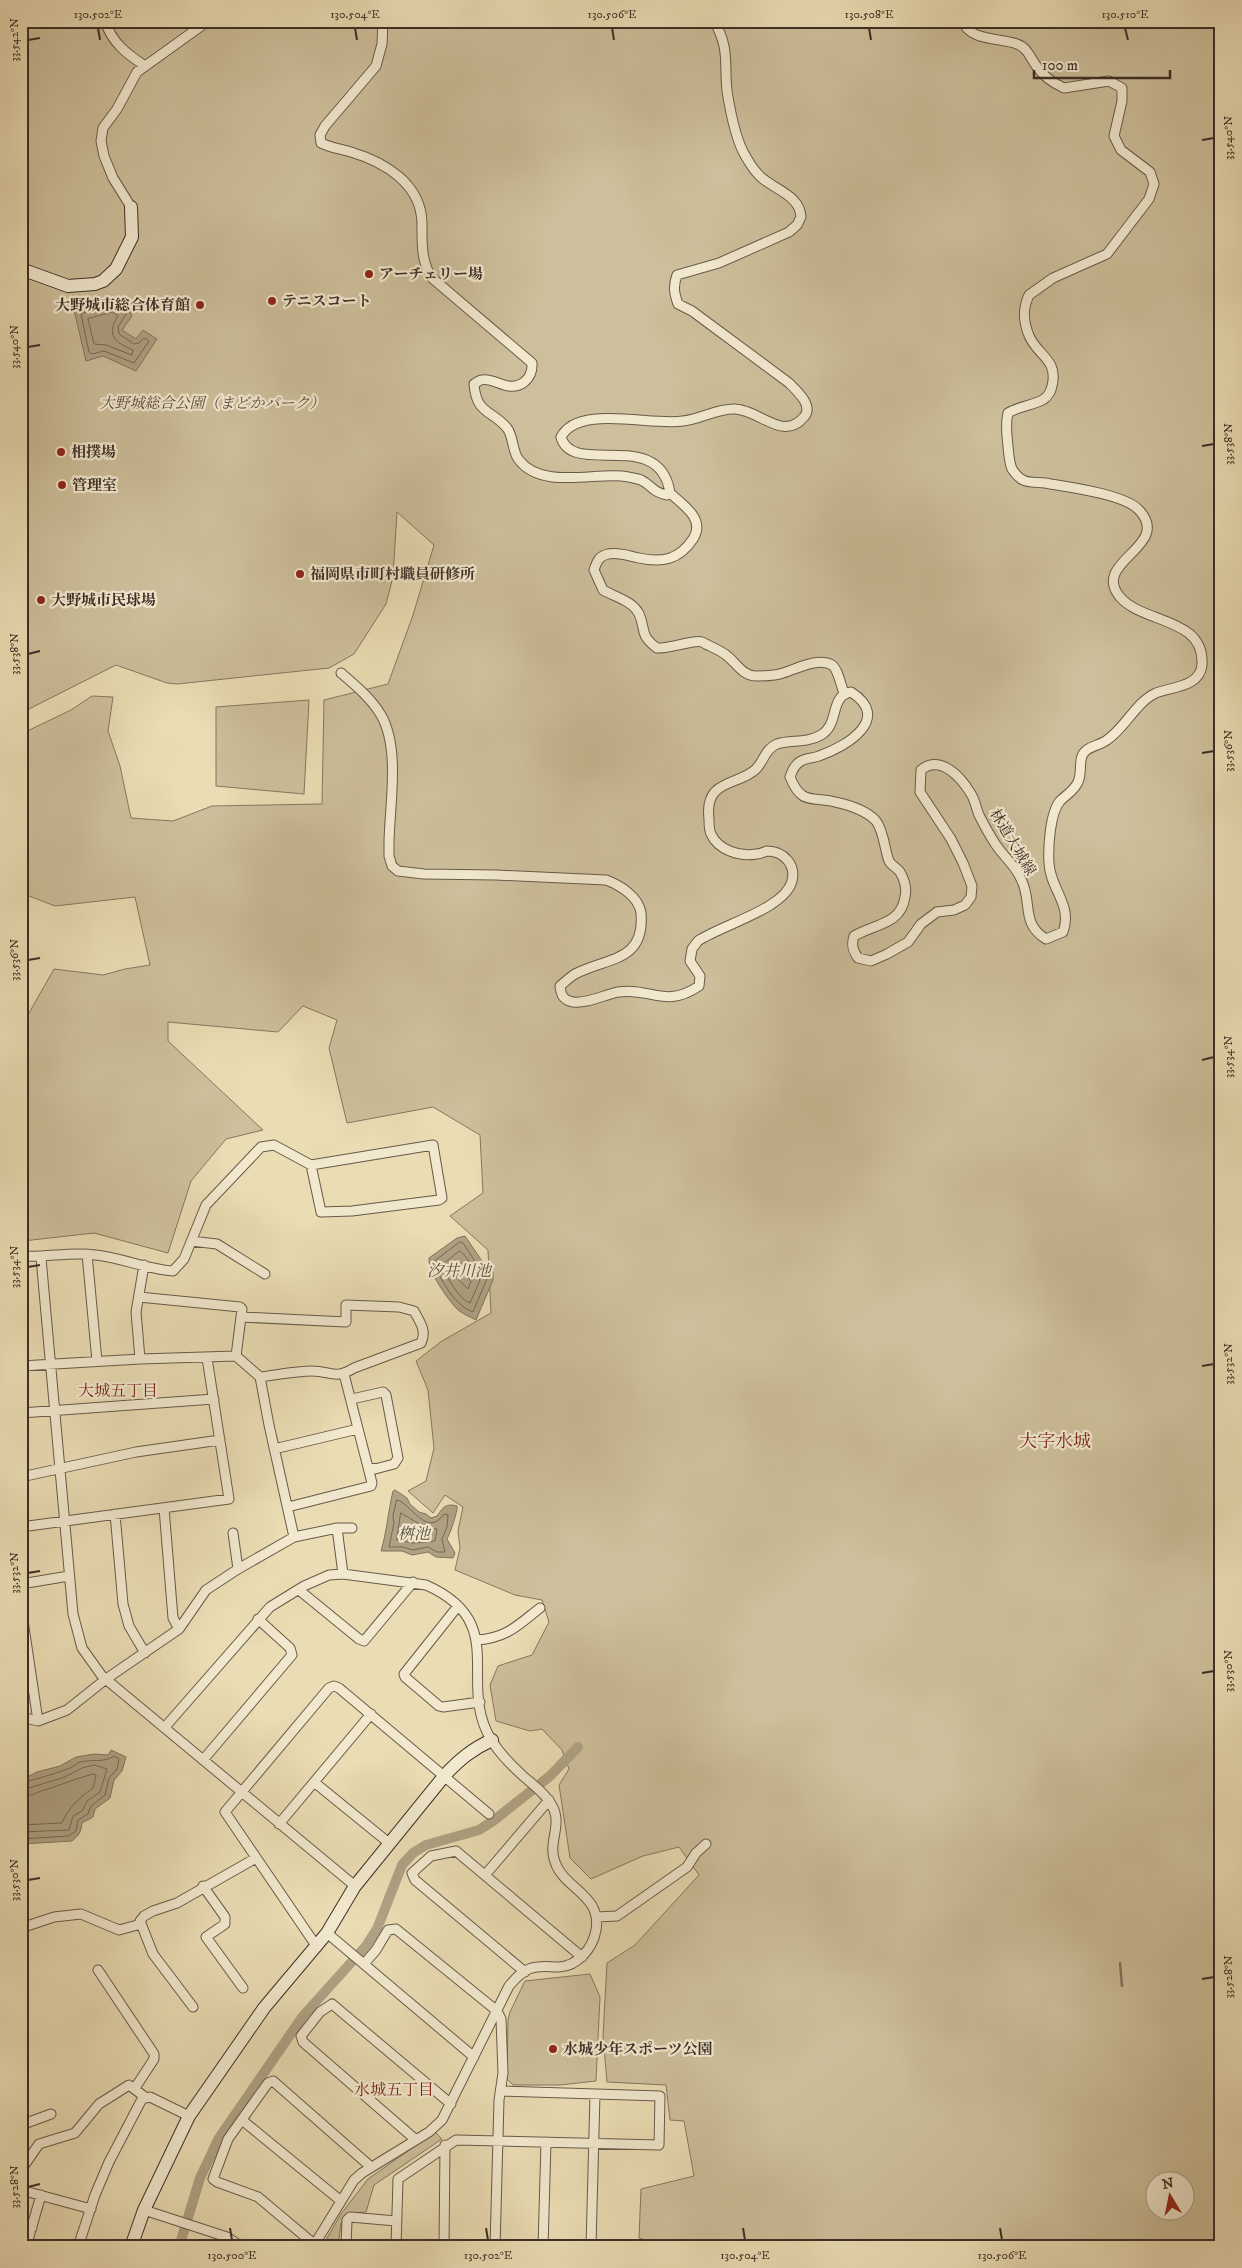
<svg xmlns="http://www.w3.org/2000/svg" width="1242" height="2268" viewBox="0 0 1242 2268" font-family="'IM FELL DW Pica','Noto Serif JP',serif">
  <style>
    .green { fill: #cdbf9b; stroke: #857761; fill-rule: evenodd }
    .water { fill: #afa183; stroke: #81735e }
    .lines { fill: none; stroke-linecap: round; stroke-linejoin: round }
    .shore { stroke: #766855; stroke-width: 1 }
    .stream { stroke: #81735e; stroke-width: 2.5 }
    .canal { stroke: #afa183; stroke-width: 10 }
    .street-casing { stroke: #685a4a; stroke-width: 11 }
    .secondary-casing { stroke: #3d2f27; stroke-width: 14 }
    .street { stroke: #f1e8ce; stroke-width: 9 }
    .secondary { stroke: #f1e8ce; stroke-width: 12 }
    .ticks { fill: none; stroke: #3d2f27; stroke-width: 2 }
    .poi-dot { fill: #8f2418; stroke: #f1e8ce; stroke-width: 2 }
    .labels { text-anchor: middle; stroke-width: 4.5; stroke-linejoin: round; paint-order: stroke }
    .poi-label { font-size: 15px; font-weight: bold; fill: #3d2f27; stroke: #f1e8ce; text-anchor: start }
    .park-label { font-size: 15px; font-style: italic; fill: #5a4c3e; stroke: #f1e8ce }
    .street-label { font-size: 15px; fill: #3d2f27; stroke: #f1e8ce }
    .water-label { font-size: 16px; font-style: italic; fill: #5a4c3e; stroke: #f1e8ce }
    .neighbourhood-label { font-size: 16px; fill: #7a1f14; stroke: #f1e8ce }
    .quarter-label { font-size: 18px; fill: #7a1f14; stroke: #f1e8ce }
    .neatline { fill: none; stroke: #3d2f27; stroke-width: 2 }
    .ticks-label { font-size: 12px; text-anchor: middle; fill: #3d2f27 }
  </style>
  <rect width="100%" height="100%" fill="#eadcb3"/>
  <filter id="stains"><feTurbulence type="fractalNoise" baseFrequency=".004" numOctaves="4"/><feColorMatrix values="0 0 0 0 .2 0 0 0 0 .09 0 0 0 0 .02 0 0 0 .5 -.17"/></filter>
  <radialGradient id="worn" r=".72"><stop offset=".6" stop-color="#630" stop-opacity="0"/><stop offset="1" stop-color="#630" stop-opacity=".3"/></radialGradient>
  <path class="green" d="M 21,21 L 1221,21 L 1221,2247 L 665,2247 L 639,2238 L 641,2189 L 694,2176 L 684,2121 L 670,2120 L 666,2085 L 607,2082 L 603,2036 L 607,1963 L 635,1945 L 699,1875 L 679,1847 L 643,1856 L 591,1879 L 570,1858 L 559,1785 L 569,1769 L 562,1750 L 542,1729 L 530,1731 L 496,1721 L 490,1685 L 498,1666 L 532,1655 L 549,1622 L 542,1600 L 515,1595 L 455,1570 L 460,1548 L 458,1531 L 463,1507 L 445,1495 L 433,1513 L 408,1491 L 426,1481 L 434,1448 L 428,1390 L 416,1361 L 442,1341 L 491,1313 L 488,1250 L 450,1216 L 483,1193 L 480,1135 L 433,1107 L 347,1123 L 329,1048 L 337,1020 L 303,1006 L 278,1032 L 168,1022 L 168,1041 L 263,1130 L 226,1139 L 191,1181 L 168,1253 L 94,1233 L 23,1241 L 21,1239 L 21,1027 L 54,969 L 103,975 L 125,969 L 150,965 L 135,897 L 55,906 L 21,893 L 21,734 L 71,710 L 92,696 L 113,697 L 108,731 L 120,766 L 131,818 L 173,821 L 212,806 L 322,804 L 324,700 L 388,684 L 413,615 L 434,545 L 397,512 L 393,577 L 386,604 L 354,654 L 329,668 L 177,684 L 167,683 L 116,665 L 21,713 ZM 1154,2180 L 1184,2180 L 1184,2210 L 1154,2210 Z
    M 309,700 L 304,794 L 216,786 L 216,707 Z
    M 590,1974 L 600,1997 L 596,2081 L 560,2085 L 513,2085 L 507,2079 L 508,2020 L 510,2012 L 525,1981 Z
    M 435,2132 L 442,2139 L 374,2185 L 366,2212 L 351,2213 L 341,2223 L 338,2247 L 322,2247 L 341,2214 L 368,2179 Z"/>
  <path class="water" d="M 115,300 L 128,307 L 132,316 L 122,330 L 136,339 L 143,330 L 157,339 L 136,371 L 103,356 L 86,361 L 74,310 Z
    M 465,1236 L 484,1264 L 485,1269 L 493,1272 L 493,1280 L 476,1320 C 470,1317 463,1314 458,1310 C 448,1300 428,1272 429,1258 L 457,1238 Z
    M 395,1490 L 407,1498 L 410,1504 L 419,1512 L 426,1514 L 431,1518 L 437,1516 C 443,1507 446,1503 457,1506 C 458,1511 450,1534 447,1539 L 455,1553 L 453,1558 L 436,1557 L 428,1552 L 412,1555 L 402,1551 L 381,1551 C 387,1531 388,1512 393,1491 Z
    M 111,1750 L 126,1757 L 122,1771 L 114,1780 L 110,1798 L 95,1809 L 93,1817 L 82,1823 C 81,1832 79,1835 72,1841 L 21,1844 L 21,1776 L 25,1778 L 37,1772 L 60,1766 L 76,1757 L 94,1754 L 108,1755 Z"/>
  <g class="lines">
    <path class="shore" d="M 115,306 L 124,310 L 126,314 L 118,327 L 119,334 L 134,344 L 139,343 L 144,338 L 149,341 L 134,363 L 104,351 L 92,354 L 89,352 L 81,314 Z
      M 113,312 L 118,316 C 106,335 114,342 133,350 L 132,355 L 106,345 L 94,344 L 88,319 Z
      M 460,1242 L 463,1243 C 471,1254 478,1269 488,1276 L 473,1312 C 454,1305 443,1282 434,1265 L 435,1261 Z
      M 460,1251 C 470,1258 472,1271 480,1280 L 470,1303 C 457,1298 448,1277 441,1266 Z
      M 460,1262 L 471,1282 L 468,1289 L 458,1279 L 451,1268 Z
      M 397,1500 C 411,1503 427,1539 444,1514 L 448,1515 L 447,1527 L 442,1539 L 445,1552 L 437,1552 L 428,1547 L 413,1550 L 403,1547 L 389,1547 L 394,1523 L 393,1516 Z
      M 401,1513 L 426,1528 L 437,1529 L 435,1541 L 413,1543 L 397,1540 Z
      M 21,1782 C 26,1783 63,1771 70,1768 C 74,1766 77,1763 80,1762 C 92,1759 105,1763 114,1756 L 119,1759 L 117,1769 L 109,1778 L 105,1795 L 91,1806 L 88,1814 L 78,1820 L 76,1831 L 69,1836 L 21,1839
      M 21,1788 L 29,1788 L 65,1777 L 82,1768 L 94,1765 L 107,1769 L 100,1792 L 87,1801 L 82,1811 L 73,1816 L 69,1830 L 21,1832
      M 21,1796 C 31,1797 39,1791 48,1789 C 63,1784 78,1778 93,1774 L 96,1775 L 93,1788 C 80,1797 68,1808 62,1823 L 21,1825"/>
    <path class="stream" d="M 1120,1963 L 1122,1986"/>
    <path class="canal" d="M 179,2247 L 200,2178 L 219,2138 L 303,2016 L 366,1946 L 377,1929 L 402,1865 L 413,1853 L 426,1845 L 479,1830 L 493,1821 L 550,1776 L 578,1747"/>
    <defs>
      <path id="street" d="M 105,21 C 112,43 127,54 145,66
        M 383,21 L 382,44 L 376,66 L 325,126 L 320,135 L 321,143 C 331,148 341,149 351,152 C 384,162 421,183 422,223 C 422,242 421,262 432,278 L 532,363 C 533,379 520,390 504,385 C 497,383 489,378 481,380 C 478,381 476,383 474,384 C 476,414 492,410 507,428 C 514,437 512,452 519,460 C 541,489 592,473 622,476 C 628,477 636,478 641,480 C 653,486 652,492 667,495 L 670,493 C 660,426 572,478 561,437 C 578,404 650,426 683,421 C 701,419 718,408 735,409 C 760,410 783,442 804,417 C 814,406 797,391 789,383 L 692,311 L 678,304 C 674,293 673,286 677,275 L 719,263 L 789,232 L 797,225 L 801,217 C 800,196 776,190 762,178 C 756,173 750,164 746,157 C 736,141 730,110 727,91 C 724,62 730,49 714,21
        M 131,207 L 113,178 L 104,156 L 101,141 L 103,128 L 117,109 L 137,72 L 208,21
        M 670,493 C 683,505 706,519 693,539 C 679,560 662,563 639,558 C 629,556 619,552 608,554 C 599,556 597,561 594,570 L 603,590 C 615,597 633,601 639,614 C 646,629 639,635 657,648 C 669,649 695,639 702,642 C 709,646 720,650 726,655 C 736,662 742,676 756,676 C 765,676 775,676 783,673 C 797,669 817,657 832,665 C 838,669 841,686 844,693
        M 341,673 C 355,685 371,698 381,715 C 400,748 390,803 389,841 L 389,856 L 392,866 L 398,871 L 424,874 L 496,875 L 606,880 C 620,885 639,897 641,913 C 645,962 608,957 575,974 C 570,977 565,982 560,986 C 561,995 563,1000 573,1002 C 586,1004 604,995 618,992 C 651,987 665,1009 699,986 L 700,976 L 690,961 L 692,949 L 698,941 C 721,925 785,909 792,881 C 796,865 784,851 767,851 C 764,852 760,854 756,854 C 740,857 718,850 711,834 C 709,830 709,823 709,819 C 704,778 739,786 756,769 C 764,761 765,749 777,744 C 791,739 805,744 821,735 C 840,724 829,696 851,692 C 892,718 848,746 819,756 C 814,758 806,758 801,761 C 795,764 792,771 790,777 C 802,806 812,796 835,802 C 849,805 867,811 876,821 C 884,831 885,852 889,861 C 891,865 897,868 900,872 C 904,879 907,889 905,897 C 901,925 874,924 854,936 C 851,945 853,951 858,958 L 871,961 L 887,954 L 908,942 L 921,924 L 937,912 L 954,910 L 965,905 L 971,897 L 972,886 L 963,863 L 951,839 L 920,792 L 921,770 C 940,754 961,777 971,794 C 975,800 976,808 979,815 C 984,825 990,836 996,845 C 1004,857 1015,865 1021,879 C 1033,902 1020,923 1046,939 L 1063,932 C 1073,905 1050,889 1049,863 C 1048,847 1050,813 1060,801 C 1066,795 1074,791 1078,782 C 1082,774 1079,764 1082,756 C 1086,746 1099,746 1107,740 C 1125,728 1136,702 1156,693 C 1171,687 1200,687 1202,665 C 1205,617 1143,624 1120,597 C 1090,561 1173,547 1139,510 C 1124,494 1068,487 1045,483 C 1039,482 1028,483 1023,480 C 1019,478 1014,472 1012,469 C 1009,462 1009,454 1008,447 C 1007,434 1005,425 1008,413 C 1019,406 1035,405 1044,399 C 1048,396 1051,391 1052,386 C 1059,358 1035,355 1028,333 C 1023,319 1023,308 1029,295 L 1053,278 L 1107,254 L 1149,199 L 1154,184 L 1150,172 L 1121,150 L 1114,136 L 1122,101 L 1122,88 L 1109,81 L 1064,88 C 1053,83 1044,77 1037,67 C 1030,58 1028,48 1017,44 C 1002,38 968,41 963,21
        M 191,1241 L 217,1244 L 265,1274
        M 87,1254 L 97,1361
        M 21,1256 C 46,1258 71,1251 96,1255 C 122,1258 147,1269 173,1271 L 184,1259 L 206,1205 L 261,1147 L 274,1145 L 311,1165 L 433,1145 L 442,1198 L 439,1200 L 352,1211 L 321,1212 L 311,1165
        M 41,1258 L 73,1614 L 82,1648 L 102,1676 L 355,1886
        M 139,1297 L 240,1307 L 242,1309 L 236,1356
        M 241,1317 L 346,1322 L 346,1305 L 399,1307 L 414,1311 C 420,1322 427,1331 421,1343 L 354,1368 C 335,1380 331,1371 312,1371 C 295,1371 277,1375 260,1377
        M 140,1359 L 136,1312 L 144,1265
        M 21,1366 L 140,1359 L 236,1356 L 260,1377 L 269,1425 L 294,1537
        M 352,1399 L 383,1392 L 386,1395 L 398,1458 L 394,1464 L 375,1469 L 369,1467
        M 21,1413 L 214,1399
        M 274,1449 L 358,1429
        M 21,1477 L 136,1452 L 220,1440
        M 288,1507 L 371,1486 L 372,1483 L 344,1374
        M 164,1508 L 173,1618 L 179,1629
        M 115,1514 L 123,1604 L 129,1626 L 145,1653
        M 21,1527 L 229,1499 L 207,1358
        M 337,1528 L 343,1574
        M 233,1533 L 238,1569
        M 21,1584 L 69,1576
        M 299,1590 L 359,1639 L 364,1641 L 413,1582
        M 458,1606 L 404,1674 L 405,1677 L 439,1706 L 443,1707 L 480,1702
        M 21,1607 L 38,1721
        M 477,1640 C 507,1638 518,1625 540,1608
        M 21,1717 L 38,1721 L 67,1710 L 106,1679 L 179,1629 L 206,1590 L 238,1569 L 294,1537 L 337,1528 L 352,1528
        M 165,1727 L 270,1607 L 304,1586 L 329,1575 L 343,1574 L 426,1585 C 512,1623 455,1683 492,1741 C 499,1752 512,1766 522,1775 C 532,1784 544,1792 551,1804 C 564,1824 547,1842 555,1862 C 564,1889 602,1895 596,1930 C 593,1948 578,1966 559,1967 C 549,1967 539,1965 529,1969 C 521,1972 515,1979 509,1986 L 442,2120 L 429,2132 L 362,2173 L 354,2180 L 313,2247
        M 203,1760 L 292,1655 L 290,1648 L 258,1619
        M 314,1782 L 389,1843
        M 279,1824 L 371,1714
        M 485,1875 L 549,1800
        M 203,1886 L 225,1917 L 225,1924 L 206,1937 L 243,1988
        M 597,1917 L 617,1916 L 687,1867 L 696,1853 L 706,1844
        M 21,1928 L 54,1917 L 81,1914 L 119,1930 L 141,1924
        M 327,1933 L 474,2057
        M 317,1947 L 225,1812 L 329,1688 L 334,1686 L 339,1688 L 489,1814
        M 364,1964 L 376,1950 L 388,1930 L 396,1929 L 497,2011 L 501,2019 L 503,2073 L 499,2100 L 495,2247
        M 98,1970 L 154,2054 L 154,2059 L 135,2088
        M 525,1972 L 415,1880 L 412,1873 L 431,1856 L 456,1851 L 582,1957
        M 193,2007 L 153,1954 L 140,1921 L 144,1916 L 153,1911 L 177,1903 L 256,1858
        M 242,2120 L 341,2201
        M 21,2125 L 51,2114
        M 416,2140 L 303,2042 L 301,2036 L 320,2012 L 332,2004 L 451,2104
        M 21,2170 L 39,2144 L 75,2133 L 99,2104 L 129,2085 L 145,2097
        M 21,2190 L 91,2209
        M 144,2210 L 227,2237 L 242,2247
        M 21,2224 L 32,2228
        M 314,2244 L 258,2197 L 217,2182 L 213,2179 L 228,2139 L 268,2083 L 273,2081 L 371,2167
        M 26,2247 L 41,2195
        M 78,2247 L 95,2195 L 109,2162 L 142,2099 L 150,2097 L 189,2116
        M 346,2247 L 347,2220 L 350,2217 L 396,2221
        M 396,2247 L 398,2179 L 456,2140 L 659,2145 L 660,2096 L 501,2091
        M 444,2247 L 445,2145
        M 543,2247 L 546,2142
        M 591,2247 L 595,2094"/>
      <path id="secondary" d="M 21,269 L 68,286 L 95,284 L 103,281 L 116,269 L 132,237 L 131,207
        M 131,2247 L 144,2210 L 189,2116 L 264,2008 L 327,1933 L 355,1886 L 445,1775 C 459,1760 472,1749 492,1740"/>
    </defs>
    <use href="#street" class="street-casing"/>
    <use href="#secondary" class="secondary-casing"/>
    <use href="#street" class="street"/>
    <use href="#secondary" class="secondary"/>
  </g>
  <path class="ticks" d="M 98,28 L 100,40M 355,28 L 357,40M 612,28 L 614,40M 869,28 L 871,40M 1125,28 L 1128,40M 28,40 L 40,38M 1202,140 L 1214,138M 28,347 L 40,345M 1202,446 L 1214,444M 28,654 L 40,651M 1202,753 L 1214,751M 28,960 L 40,958M 1202,1060 L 1214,1057M 28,1267 L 40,1265M 1202,1366 L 1214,1364M 28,1573 L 40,1571M 1202,1673 L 1214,1671M 28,1880 L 40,1878M 1202,1979 L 1214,1977M 28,2187 L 40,2184M 230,2228 L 232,2240M 486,2228 L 488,2240M 743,2228 L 745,2240M 1000,2228 L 1002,2240"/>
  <g class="poi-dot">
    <circle cx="369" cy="274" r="5"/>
    <circle cx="272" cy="301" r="5"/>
    <circle cx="200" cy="305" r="5"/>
    <circle cx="61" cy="452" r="5"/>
    <circle cx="62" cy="485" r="5"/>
    <circle cx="300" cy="574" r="5"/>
    <circle cx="41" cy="600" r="5"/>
    <circle cx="553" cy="2049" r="5"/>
  </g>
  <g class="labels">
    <g class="poi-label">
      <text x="379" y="279">アーチェリー場</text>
      <text x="282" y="306">テニスコート</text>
      <text x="190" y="310" text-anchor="end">大野城市総合体育館</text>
      <text x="71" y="457">相撲場</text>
      <text x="72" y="490">管理室</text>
      <text x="310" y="579">福岡県市町村職員研修所</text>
      <text x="51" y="605">大野城市民球場</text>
      <text x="563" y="2054">水城少年スポーツ公園</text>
    </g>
    <g class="park-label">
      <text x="212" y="408">大野城総合公園（まどかパーク）</text>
    </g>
    <g class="street-label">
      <text transform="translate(1013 842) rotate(59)" y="5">林道大城線</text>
    </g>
    <g class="water-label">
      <text x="459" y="1276">汐井川池</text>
      <text x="414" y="1539">桝池</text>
    </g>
    <g class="neighbourhood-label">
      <text x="118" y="1396">大城五丁目</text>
      <text x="394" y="2095">水城五丁目</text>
    </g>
    <g class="quarter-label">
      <text x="1055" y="1447">大字水城</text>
    </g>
  </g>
  <rect width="1242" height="2268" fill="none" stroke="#eadcb3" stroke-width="55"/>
  <g transform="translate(1170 2196) rotate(350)"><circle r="24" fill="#f1e8ce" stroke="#a99e8b"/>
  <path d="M0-4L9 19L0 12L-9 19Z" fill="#8f2418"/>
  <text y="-8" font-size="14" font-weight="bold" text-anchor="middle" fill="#3d2f27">N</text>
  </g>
  <path d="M1034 70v8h136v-8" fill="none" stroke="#3d2f27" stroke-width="2.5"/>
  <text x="1042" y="70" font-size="15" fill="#3d2f27" stroke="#f1e8ce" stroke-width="4" paint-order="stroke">100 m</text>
  <rect x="28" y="28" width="1186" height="2212" class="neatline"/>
  <g class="ticks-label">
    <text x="98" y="18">130.502°E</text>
    <text x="355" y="18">130.504°E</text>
    <text x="612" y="18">130.506°E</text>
    <text x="869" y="18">130.508°E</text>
    <text x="1125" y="18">130.510°E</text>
    <text transform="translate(14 40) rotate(-90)" y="4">33.542°N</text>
    <text transform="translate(1228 138) rotate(-90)" y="4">33.540°N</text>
    <text transform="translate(14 347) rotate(-90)" y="4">33.540°N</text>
    <text transform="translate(1228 444) rotate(-90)" y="4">33.538°N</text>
    <text transform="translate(14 654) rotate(-90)" y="4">33.538°N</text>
    <text transform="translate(1228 751) rotate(-90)" y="4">33.536°N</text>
    <text transform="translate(14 960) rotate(-90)" y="4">33.536°N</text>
    <text transform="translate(1228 1057) rotate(-90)" y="4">33.534°N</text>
    <text transform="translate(14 1267) rotate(-90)" y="4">33.534°N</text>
    <text transform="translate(1228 1364) rotate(-90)" y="4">33.532°N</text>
    <text transform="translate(14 1573) rotate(-90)" y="4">33.532°N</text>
    <text transform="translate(1228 1671) rotate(-90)" y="4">33.530°N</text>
    <text transform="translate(14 1880) rotate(-90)" y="4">33.530°N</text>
    <text transform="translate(1228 1977) rotate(-90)" y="4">33.528°N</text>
    <text transform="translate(14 2187) rotate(-90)" y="4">33.528°N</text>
    <text x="232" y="2259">130.500°E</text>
    <text x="488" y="2259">130.502°E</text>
    <text x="745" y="2259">130.504°E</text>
    <text x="1002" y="2259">130.506°E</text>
  </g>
  <rect width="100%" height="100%" filter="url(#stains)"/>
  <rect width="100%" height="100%" fill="url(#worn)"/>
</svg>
